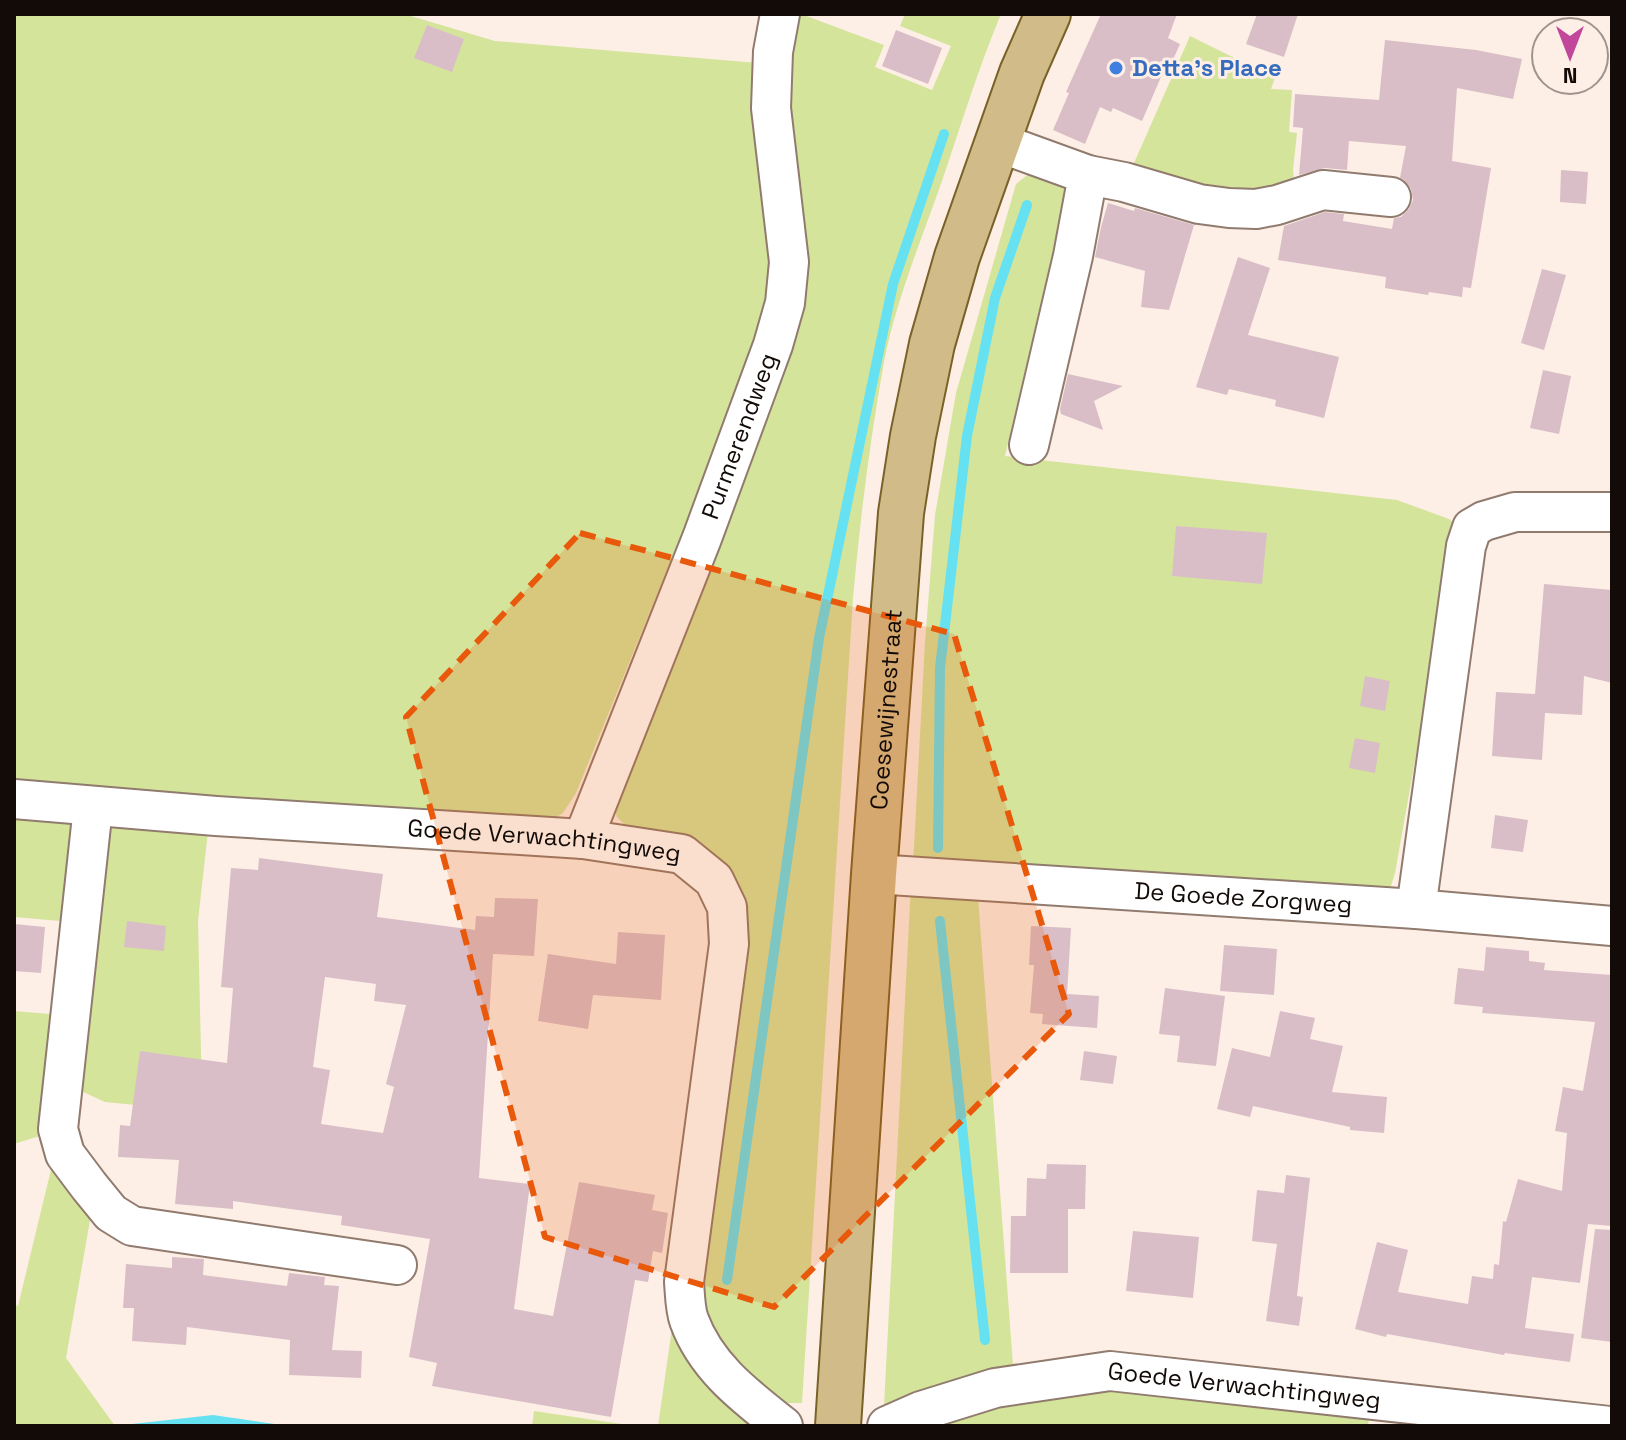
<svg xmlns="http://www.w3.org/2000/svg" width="1626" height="1440" viewBox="0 0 1626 1440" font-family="'Space Grotesk',sans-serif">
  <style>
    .green { fill: #d5e49b }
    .water { fill: #65e1f1 }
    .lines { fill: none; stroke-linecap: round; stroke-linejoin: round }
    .stream { stroke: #65e1f1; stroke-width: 10 }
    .building { fill: #d9bec8; fill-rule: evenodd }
    .minor-casing { stroke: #907b6e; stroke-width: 42 }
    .major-casing { stroke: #7a6128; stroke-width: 48 }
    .minor { stroke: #fff; stroke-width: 38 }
    .major { stroke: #d1bc89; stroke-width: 44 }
    .marked { fill: #e8590c; fill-opacity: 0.2; stroke: #e8590c; stroke-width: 6; stroke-dasharray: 16 10; stroke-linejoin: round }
    .shop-dot { fill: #3f7fe0; stroke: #fdefe6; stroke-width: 3 }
    .labels { text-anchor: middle; stroke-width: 6; stroke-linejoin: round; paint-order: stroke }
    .shop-label { font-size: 24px; font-weight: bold; fill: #366cbe; stroke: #fdefe6; text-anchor: start }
    .street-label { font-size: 24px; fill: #130b07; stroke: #fdefe6 }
  </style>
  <rect width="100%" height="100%" fill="#fdefe6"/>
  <path class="green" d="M 14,14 L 404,14 L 495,41 L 758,63 L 774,243 L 769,290 L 756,341 L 718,445 L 576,793 L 563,813 L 549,822 L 131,791 L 14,781 Z
    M 795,14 L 801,14 L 884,45 L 875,67 L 932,90 L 951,46 L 900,26 L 905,14 L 1001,14 C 978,69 961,125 942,181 C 921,241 896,300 884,362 C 870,440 860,519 853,598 L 802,1403 L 784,1403 L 736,1368 L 700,1312 L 699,1282 L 743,907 L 625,825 L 617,817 L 613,804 L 769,398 L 784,74 Z
    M 1190,36 L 1275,78 L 1271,89 L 1292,90 L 1289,132 L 1297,133 L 1293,170 L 1294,179 L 1258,197 L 1130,172 Z
    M 1031,172 L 1068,187 L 1005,456 L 1397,500 L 1449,519 L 1457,525 L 1395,873 L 1391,886 L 1380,895 L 913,866 L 925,642 L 935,515 L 956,393 L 1016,184 Z
    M 14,813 L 84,820 L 72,922 L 14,917 Z
    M 97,821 L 208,831 L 198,921 L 202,1097 L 136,1105 L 105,1102 L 66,1084 Z
    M 911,884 L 978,897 L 1013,1365 L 884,1406 Z
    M 14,1011 L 61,1015 L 46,1134 L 14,1144 Z
    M 56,1149 L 93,1203 L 66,1358 L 115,1426 L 14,1426 L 14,1305 L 18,1306 Z
    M 674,1314 L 755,1426 L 658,1426 Z
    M 1086,1384 L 1370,1410 L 1368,1426 L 928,1426 L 954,1414 Z
    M 534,1411 L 635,1426 L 532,1426 Z"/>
  <path class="water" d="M 213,1415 L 288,1426 L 114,1426 Z"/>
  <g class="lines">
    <path class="stream" d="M 938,848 L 940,668 L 967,436 L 995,298 L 1027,205
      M 940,921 L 985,1340
      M 727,1280 L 819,638 L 893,284 L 944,134"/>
  </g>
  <path class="building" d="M 1101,14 L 1177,14 L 1168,38 L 1180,44 L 1168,71 L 1164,70 L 1142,121 L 1113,108 L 1111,112 L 1100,107 L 1085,144 L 1053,130 L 1069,93 L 1066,92 Z
    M 1257,14 L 1298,14 L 1284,57 L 1246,44 Z
    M 427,25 L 464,39 L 452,72 L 414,58 Z
    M 896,30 L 942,48 L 928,84 L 882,66 Z
    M 1385,40 L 1476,50 L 1522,59 L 1513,99 L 1457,88 L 1452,161 L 1491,168 L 1471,288 L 1463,287 L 1462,297 L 1429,292 L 1428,295 L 1385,288 L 1386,277 L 1278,260 L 1284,226 L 1325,212 L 1344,214 L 1343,221 L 1392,229 L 1394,218 L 1401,217 L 1409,209 L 1413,200 L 1411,189 L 1404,180 L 1400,178 L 1406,146 L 1349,141 L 1347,170 L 1325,168 L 1299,175 L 1303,128 L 1293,127 L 1295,94 L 1379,100 Z
    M 1561,170 L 1588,172 L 1586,204 L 1560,202 Z
    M 1108,203 L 1134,211 L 1135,208 L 1194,225 L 1169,310 L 1141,307 L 1145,271 L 1095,257 L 1101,227 Z
    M 1238,257 L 1270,268 L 1248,335 L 1339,357 L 1324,418 L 1275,406 L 1276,400 L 1229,389 L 1227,395 L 1196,387 Z
    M 1542,269 L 1566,275 L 1544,350 L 1521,343 Z
    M 1543,370 L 1571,376 L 1559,434 L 1530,428 Z
    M 1068,374 L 1123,386 L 1094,401 L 1103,430 L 1061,414 L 1060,409 Z
    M 1176,526 L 1267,533 L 1262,584 L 1172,576 Z
    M 1544,584 L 1612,590 L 1612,683 L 1584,676 L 1582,715 L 1545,713 L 1542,760 L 1492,756 L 1496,692 L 1535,694 Z
    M 1365,676 L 1390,681 L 1385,711 L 1360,706 Z
    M 1355,738 L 1380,743 L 1375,773 L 1349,768 Z
    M 1495,815 L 1528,820 L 1523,852 L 1491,848 Z
    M 259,858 L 383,874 L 377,917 L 475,930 L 476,916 L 494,917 L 495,898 L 538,899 L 534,956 L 493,954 L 479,1178 L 530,1184 L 514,1309 L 553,1316 L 579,1182 L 655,1195 L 652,1210 L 668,1213 L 662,1253 L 653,1251 L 648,1282 L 635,1280 L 611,1417 L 432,1386 L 437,1363 L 409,1357 L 430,1239 L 341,1225 L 342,1216 L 233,1201 L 233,1209 L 175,1204 L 179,1160 L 118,1157 L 120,1125 L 130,1126 L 140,1051 L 227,1063 L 233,988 L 221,987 L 231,868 L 258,870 ZM 325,977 L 376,984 L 374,1001 L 406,1005 L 386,1084 L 394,1087 L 383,1133 L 321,1124 L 330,1070 L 313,1067 Z
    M 127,921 L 166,926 L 164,951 L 124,947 Z
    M 14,924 L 45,927 L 41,973 L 14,971 Z
    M 1031,926 L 1071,928 L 1067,994 L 1099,996 L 1097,1028 L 1042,1024 L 1043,1014 L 1030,1013 L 1034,965 L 1029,965 Z
    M 618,932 L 665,935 L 661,1000 L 593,995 L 588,1029 L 538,1021 L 548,954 L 616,964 Z
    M 1224,945 L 1277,949 L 1274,995 L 1220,991 Z
    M 1486,947 L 1529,951 L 1529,961 L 1545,963 L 1544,970 L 1612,975 L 1612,1226 L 1588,1224 L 1580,1283 L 1532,1277 L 1525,1328 L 1574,1334 L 1570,1362 L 1505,1353 L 1504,1355 L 1387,1334 L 1386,1337 L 1355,1329 L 1377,1242 L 1408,1250 L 1398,1292 L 1468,1304 L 1472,1276 L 1493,1279 L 1494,1264 L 1499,1265 L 1503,1221 L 1506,1222 L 1518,1179 L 1562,1191 L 1567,1133 L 1555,1131 L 1563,1087 L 1583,1091 L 1595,1022 L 1482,1013 L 1483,1007 L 1454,1004 L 1458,968 L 1484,971 Z
    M 1165,988 L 1225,996 L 1216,1066 L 1177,1062 L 1180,1036 L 1159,1034 Z
    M 1280,1011 L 1315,1018 L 1310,1039 L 1343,1046 L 1332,1092 L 1387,1097 L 1384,1133 L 1350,1130 L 1350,1127 L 1253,1106 L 1250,1117 L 1217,1109 L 1232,1048 L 1270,1057 Z
    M 1084,1051 L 1117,1056 L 1113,1084 L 1080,1080 Z
    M 1047,1164 L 1086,1165 L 1085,1209 L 1068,1209 L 1068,1273 L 1010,1273 L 1011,1216 L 1026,1216 L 1027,1178 L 1046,1179 Z
    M 1286,1175 L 1310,1178 L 1297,1296 L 1303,1297 L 1299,1326 L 1266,1321 L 1277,1244 L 1252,1241 L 1257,1190 L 1284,1193 Z
    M 1595,1229 L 1612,1230 L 1612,1342 L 1581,1338 Z
    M 1133,1231 L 1199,1237 L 1193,1298 L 1126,1291 Z
    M 172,1257 L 204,1259 L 203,1275 L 287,1286 L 289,1273 L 325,1277 L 324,1285 L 339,1286 L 332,1350 L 362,1351 L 361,1378 L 289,1375 L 290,1340 L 187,1327 L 186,1345 L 132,1341 L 134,1308 L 123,1308 L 126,1264 L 172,1268 Z"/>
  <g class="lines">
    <defs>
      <g id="minor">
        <path d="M 997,142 L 1088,175 L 1073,256 L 1029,445"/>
        <path d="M 1088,175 L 1124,182 L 1199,204 L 1229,208 L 1256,209 L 1277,205 L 1323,190 L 1391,197"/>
        <path id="s1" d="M 14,799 L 216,816 L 583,839 L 682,854 L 714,880 L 727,907 L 729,944 L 684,1282 C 685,1294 685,1309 689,1320 C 706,1367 745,1396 783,1426"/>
        <path d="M 93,807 L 58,1129 L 65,1154 L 89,1186 L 111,1213 L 132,1226 L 397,1265"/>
        <path id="s2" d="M 583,839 L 702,538 L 773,345 L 785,303 L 789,262 L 771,108 L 773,52 L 780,14"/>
        <path id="s3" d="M 874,874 L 1416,909 L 1612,926"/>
        <path d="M 1416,909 L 1466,546 L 1472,528 L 1484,521 L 1515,512 L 1612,512"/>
        <path id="s4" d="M 887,1426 L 921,1411 L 995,1388 L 1110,1371 L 1610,1426"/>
      </g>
      <g id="major">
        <path id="s5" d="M 838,1426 L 874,874 L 901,513 L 913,436 L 932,344 L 957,257 L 1022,73 L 1048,14"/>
      </g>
    </defs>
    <use href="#minor" class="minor-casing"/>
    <use href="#major" class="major-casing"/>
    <use href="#minor" class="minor"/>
    <use href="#major" class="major"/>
  </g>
  <path class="marked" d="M 580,533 L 954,634 L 1069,1014 L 774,1307 L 545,1237 L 406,717 Z"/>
  <circle class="shop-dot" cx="1116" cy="68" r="8"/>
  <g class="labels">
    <g class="shop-label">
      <text x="1132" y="76">Detta's Place</text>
    </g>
    <g class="street-label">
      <text dy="8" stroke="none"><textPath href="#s2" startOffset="432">Purmerendweg</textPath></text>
      <text dy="8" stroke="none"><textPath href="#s5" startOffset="718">Coesewijnestraat</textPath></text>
      <text dy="8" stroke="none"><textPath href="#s1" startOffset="532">Goede Verwachtingweg</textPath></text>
      <text dy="8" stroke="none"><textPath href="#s3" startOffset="370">De Goede Zorgweg</textPath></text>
      <text dy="8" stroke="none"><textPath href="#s4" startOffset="366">Goede Verwachtingweg</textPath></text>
    </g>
  </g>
  <rect width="1626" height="1440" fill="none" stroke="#130b07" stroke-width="32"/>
  <g transform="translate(1570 56) rotate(180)"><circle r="38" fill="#fdefe6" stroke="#9f948d" stroke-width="2"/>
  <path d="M0-6L14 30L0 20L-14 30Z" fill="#c0479a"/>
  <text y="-12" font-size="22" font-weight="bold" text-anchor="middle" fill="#130b07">N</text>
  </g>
</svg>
